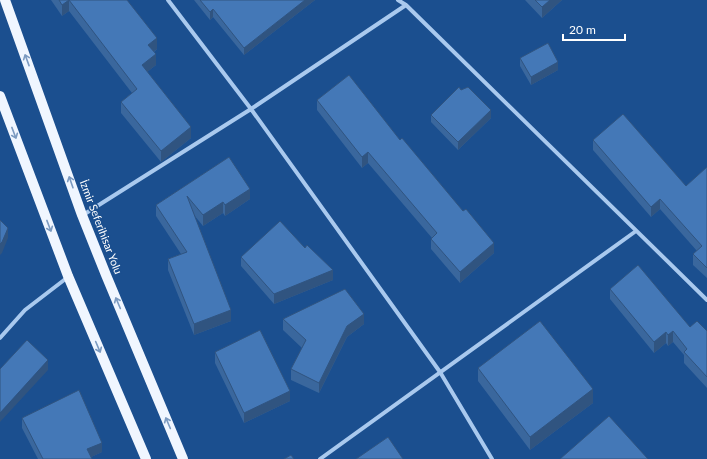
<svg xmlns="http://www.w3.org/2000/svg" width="707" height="459" viewBox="0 0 707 459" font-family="Lato,sans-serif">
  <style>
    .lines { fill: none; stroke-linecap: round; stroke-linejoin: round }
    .street { stroke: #a9c9ee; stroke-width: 4 }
    .primary { stroke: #f0f6ff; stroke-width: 10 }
    .wall { fill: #3a679d }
    .shaded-wall { fill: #305480 }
    .building { fill: #4478b7; stroke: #305480 }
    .oneway { stroke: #7b9ac1 }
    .labels { text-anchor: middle; stroke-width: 3; stroke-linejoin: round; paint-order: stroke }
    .street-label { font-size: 11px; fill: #fff; stroke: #1b4f8f }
  </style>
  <rect width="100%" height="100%" fill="#1b4f8f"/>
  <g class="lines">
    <path class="street" d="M 168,0 L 251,109 L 440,372 L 492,459
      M 398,0 L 406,5 L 707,300
      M 83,215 L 251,109 L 406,5
      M 0,338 L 25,310 L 68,277
      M 320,459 L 636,231"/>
    <path class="primary" d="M 5,0 L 82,215 L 106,275 L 183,459
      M 0,96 L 68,276 L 146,459"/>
  </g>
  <path class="wall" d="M 51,0 L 127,0 L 157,49 L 154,52 L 156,65 L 147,72 L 191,138 L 161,162 L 121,113 L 121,102 L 132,93 L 69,11 L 62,16 Z
    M 194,0 L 315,0 L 244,55 L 213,17 L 210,20 Z
    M 525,0 L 562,0 L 542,18 Z
    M 520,58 L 558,70 L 531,85 L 520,66 Z
    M 317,100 L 400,140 L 494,253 L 460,283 L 431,249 L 431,239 L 432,238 L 368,163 L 362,168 L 317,110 Z
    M 431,115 L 491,118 L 458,150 L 431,122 Z
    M 593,140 L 686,186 L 707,167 L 707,278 L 693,265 L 693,254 L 697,251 L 660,209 L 651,217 L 593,150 Z
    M 229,157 L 250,199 L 225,216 L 223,213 L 203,226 L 194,215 L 231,321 L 194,335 L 168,270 L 168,259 L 181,254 L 156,216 L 156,205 Z
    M 305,248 L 333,280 L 274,304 L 241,266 L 241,257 Z
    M 610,289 L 690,327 L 707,331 L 707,388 L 684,363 L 684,355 L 673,342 L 668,346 L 666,343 L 654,353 L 610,299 Z
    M 283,319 L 364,324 L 347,337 L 319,393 L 291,380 L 291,369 L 302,348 L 283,330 Z
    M 215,352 L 290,401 L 244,423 L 215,363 Z
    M 478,368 L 593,403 L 530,450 L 478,381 Z
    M 22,418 L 102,452 L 91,457 L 92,459 L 38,459 L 22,428 Z"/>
  <path class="shaded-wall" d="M 69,0 L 69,11 L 62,16 L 62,5 Z
    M 305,0 L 315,0 L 244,55 L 244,48 Z
    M 550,0 L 562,0 L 542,18 L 542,7 Z
    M 213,9 L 213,17 L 210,20 L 210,12 Z
    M 157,38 L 157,49 L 148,56 L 148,45 Z
    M 156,54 L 156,65 L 142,76 L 142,65 Z
    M 558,62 L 558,70 L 531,85 L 531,77 Z
    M 491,110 L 491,118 L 458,150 L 458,142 Z
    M 191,127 L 191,138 L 161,162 L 161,151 Z
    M 368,152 L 368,163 L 362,168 L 362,157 Z
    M 250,189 L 250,199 L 225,216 L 225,205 Z
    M 660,199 L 660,209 L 651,217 L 651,207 Z
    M 223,202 L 223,213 L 203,226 L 203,215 Z
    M 8,228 L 8,238 L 2,253 L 0,255 L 0,244 Z
    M 494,243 L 494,253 L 460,283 L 460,272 Z
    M 333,270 L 333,280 L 274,304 L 274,294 Z
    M 231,310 L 231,321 L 194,335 L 194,324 Z
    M 364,314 L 364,324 L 347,337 L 319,393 L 319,383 L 347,326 Z
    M 673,331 L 673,342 L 668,346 L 668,335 Z
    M 666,332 L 666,343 L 654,353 L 654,342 Z
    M 48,360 L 48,370 L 0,422 L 0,413 Z
    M 593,389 L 593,403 L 530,450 L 530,437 Z
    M 290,391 L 290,401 L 244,423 L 244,413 Z
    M 102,443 L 102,452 L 87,459 L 87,449 Z"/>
  <path class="building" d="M 59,0 L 127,0 L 157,38 L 148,45 L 156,54 L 142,65 L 191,127 L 161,151 L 121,102 L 137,89 L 69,0 L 62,5 Z
    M 200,0 L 305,0 L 244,48 L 213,9 L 210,12 Z
    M 535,0 L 550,0 L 542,7 Z
    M 548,43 L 558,62 L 531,77 L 520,58 Z
    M 349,75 L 400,140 L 402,138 L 463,211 L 466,209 L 494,243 L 460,272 L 431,239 L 437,233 L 368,152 L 362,157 L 317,100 Z
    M 459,87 L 461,90 L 468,87 L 491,110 L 458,142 L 431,115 Z
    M 623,114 L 686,186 L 707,167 L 707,268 L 693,254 L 702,246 L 660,199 L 651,207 L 593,140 Z
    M 229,157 L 250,189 L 225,205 L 223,202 L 203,215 L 187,196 L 231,310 L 194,324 L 168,259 L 187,252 L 156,205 Z
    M 0,220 L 8,228 L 2,242 L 0,244 Z
    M 280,221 L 305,248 L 307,245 L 333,270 L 274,294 L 241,257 Z
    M 638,265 L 690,327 L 697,321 L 707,331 L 707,377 L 684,352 L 687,349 L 673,331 L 668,335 L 666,332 L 654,342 L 610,289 Z
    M 345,289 L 364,314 L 347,326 L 319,383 L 291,369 L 306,340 L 283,319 Z
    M 540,321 L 593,389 L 530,437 L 478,368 Z
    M 260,330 L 290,391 L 244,413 L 215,352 Z
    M 27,340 L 48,360 L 0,413 L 0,369 Z
    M 79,390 L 102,443 L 87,449 L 92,459 L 43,459 L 22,418 Z
    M 609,416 L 648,459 L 560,459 Z
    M 388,437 L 403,459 L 356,459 Z
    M 291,455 L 294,459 L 284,459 Z"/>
  <defs><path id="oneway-shaft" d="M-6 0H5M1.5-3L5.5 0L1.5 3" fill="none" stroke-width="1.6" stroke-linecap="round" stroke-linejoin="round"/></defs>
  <g class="oneway">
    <use href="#oneway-shaft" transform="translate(27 60) rotate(-110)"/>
    <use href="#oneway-shaft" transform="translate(14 133) rotate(69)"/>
    <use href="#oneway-shaft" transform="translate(71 182) rotate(-109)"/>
    <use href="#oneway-shaft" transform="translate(49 226) rotate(69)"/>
    <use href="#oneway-shaft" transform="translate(118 303) rotate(-113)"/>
    <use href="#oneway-shaft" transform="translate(98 347) rotate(67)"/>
    <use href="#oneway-shaft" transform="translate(168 423) rotate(-113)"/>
  </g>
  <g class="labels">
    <g class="street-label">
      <text transform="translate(101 227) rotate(69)" y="4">İzmir Seferihisar Yolu</text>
    </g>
  </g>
  <path d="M563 34v6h62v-6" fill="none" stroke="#ffffff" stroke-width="2"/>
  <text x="569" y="34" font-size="12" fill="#ffffff" stroke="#1b4f8f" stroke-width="3" paint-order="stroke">20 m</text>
</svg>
